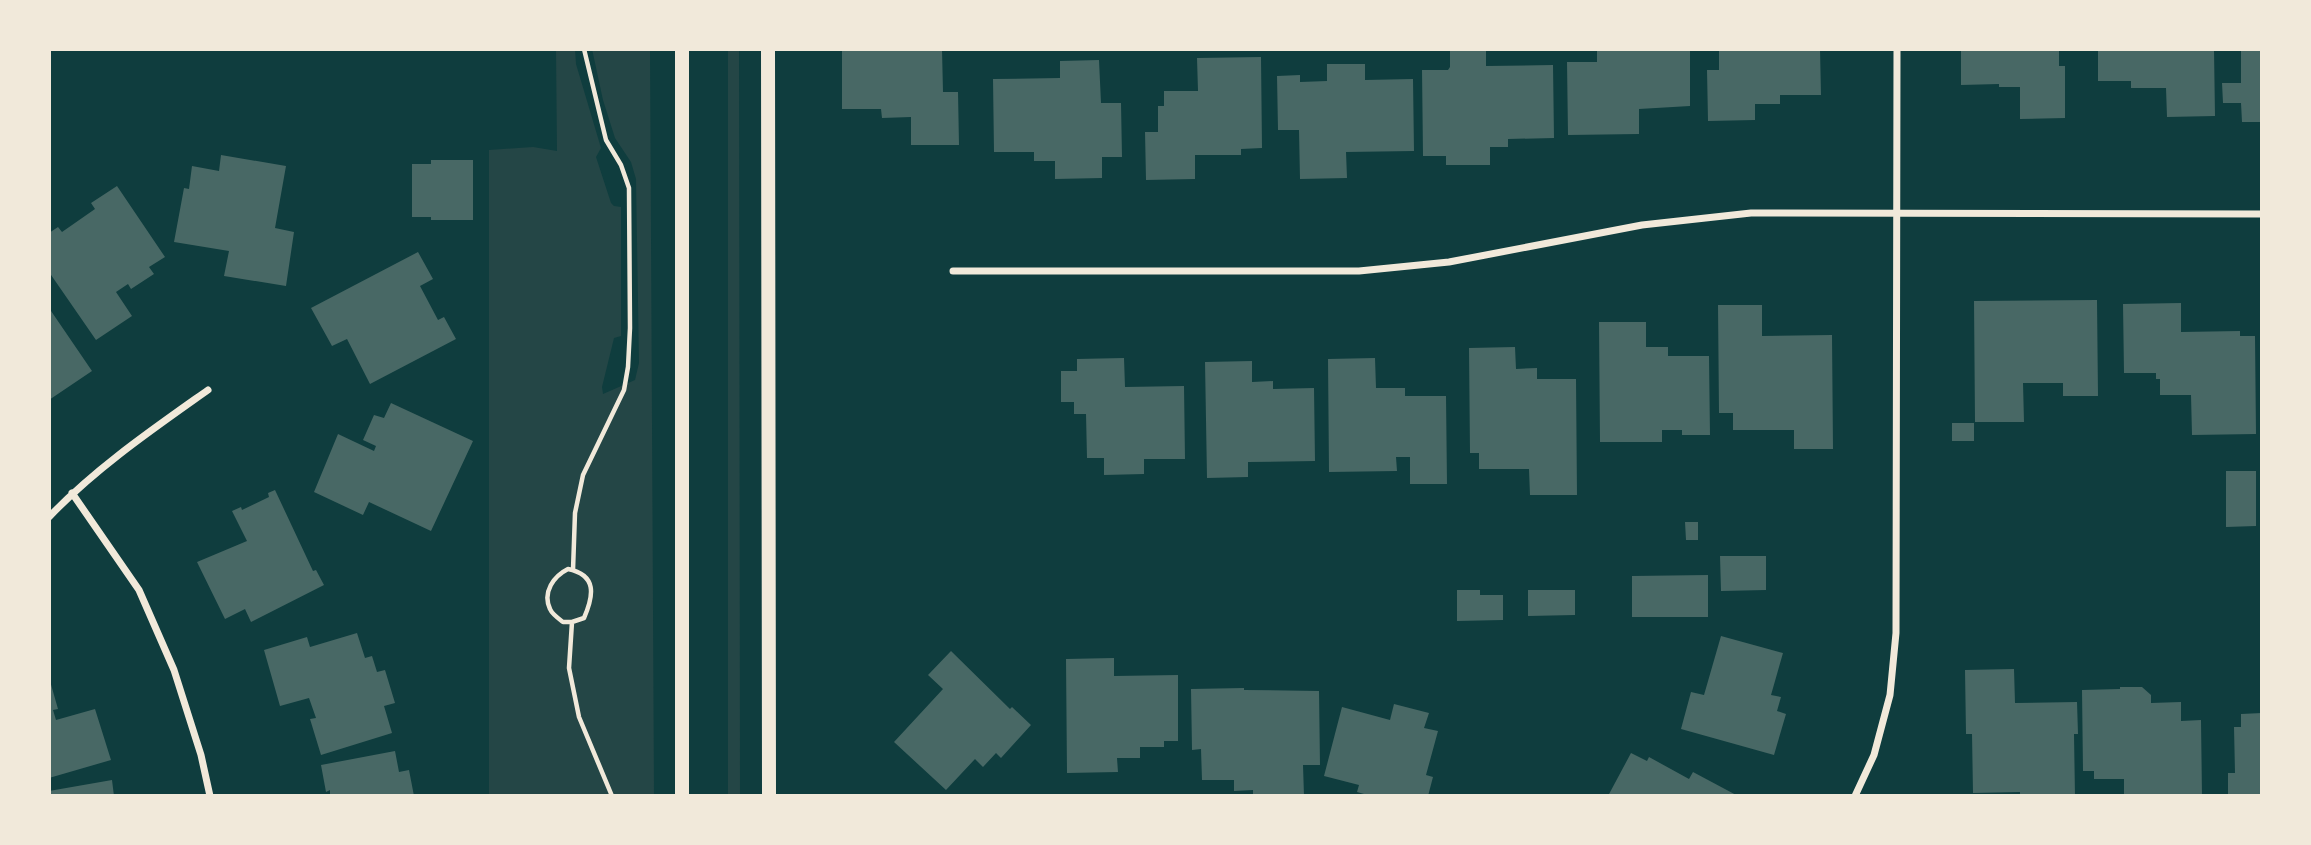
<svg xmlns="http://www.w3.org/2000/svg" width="2311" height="845" viewBox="0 0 2311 845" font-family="'Fira Sans Condensed',sans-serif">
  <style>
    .green { fill: #244646 }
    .building { fill: #486865 }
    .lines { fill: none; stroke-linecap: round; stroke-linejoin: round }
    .path { stroke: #f1e9da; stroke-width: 4.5 }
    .minor { stroke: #f1e9da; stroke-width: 7 }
    .secondary { stroke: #f1e9da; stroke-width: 14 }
  </style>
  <rect width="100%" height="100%" fill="#0f3d3e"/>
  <path class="green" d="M 556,49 L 575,49 L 576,64 L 601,148 L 596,157 L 611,203 L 614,206 L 621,207 L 621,336 L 614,338 L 602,387 L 603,394 L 635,380 L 639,363 L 636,179 L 631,162 L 615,138 L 603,100 L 592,49 L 650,49 L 654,796 L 489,796 L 489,150 L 533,147 L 557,151 Z
    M 728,49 L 739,49 L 740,796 L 728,796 Z"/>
  <path class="building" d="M 842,49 L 942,49 L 943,92 L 958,92 L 959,145 L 911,145 L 911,117 L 882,118 L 881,109 L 842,109 Z
    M 1597,49 L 1690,49 L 1690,106 L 1639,109 L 1639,134 L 1568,135 L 1567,62 L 1597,62 Z
    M 1719,49 L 1820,49 L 1821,95 L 1780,95 L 1780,104 L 1755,104 L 1755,120 L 1708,121 L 1707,70 L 1719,70 Z
    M 1961,49 L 2059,49 L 2059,66 L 2065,66 L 2065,118 L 2020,119 L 2020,87 L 1999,87 L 1999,84 L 1961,85 Z
    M 2098,49 L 2214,49 L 2215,116 L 2167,117 L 2166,88 L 2131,88 L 2131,81 L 2098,81 Z
    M 1450,50 L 1486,50 L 1486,66 L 1553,65 L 1554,138 L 1508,139 L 1508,147 L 1490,147 L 1490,165 L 1446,165 L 1446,156 L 1423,156 L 1422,70 L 1448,70 L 1450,67 Z
    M 2241,51 L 2262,51 L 2262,122 L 2242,122 L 2241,103 L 2223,103 L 2222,83 L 2241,83 Z
    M 1261,57 L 1262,148 L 1241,149 L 1241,155 L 1195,155 L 1195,179 L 1146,180 L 1145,132 L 1158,132 L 1158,106 L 1164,106 L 1164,91 L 1198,91 L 1197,58 Z
    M 1099,60 L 1101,103 L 1121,103 L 1122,157 L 1102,157 L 1102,178 L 1055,179 L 1055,161 L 1034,161 L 1034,152 L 994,152 L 993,79 L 1060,78 L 1060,61 Z
    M 1327,64 L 1365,64 L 1365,80 L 1413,79 L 1414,151 L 1346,152 L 1347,178 L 1300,179 L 1299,130 L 1278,130 L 1277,76 L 1300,75 L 1300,82 L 1327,81 Z
    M 221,155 L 286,166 L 275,228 L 294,232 L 286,286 L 224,276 L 229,251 L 174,242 L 184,188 L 189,189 L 192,166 L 219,171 Z
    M 431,160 L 473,160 L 473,220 L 431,220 L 431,217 L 412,217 L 412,164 L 431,164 Z
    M 117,186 L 165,257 L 149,267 L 154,274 L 131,289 L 128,284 L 116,292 L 132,316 L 96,340 L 49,272 L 49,233 L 58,227 L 62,232 L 95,209 L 91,203 Z
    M 418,252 L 433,279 L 420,286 L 438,320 L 444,317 L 456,339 L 370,384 L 347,339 L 332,346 L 311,308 Z
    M 2097,300 L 2098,396 L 2063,396 L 2063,383 L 2023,383 L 2024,422 L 1975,422 L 1974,301 Z
    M 2181,303 L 2181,332 L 2240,331 L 2240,336 L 2255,336 L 2256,434 L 2192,435 L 2191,395 L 2160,395 L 2160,379 L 2156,379 L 2156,373 L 2124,373 L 2123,304 Z
    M 1718,305 L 1762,305 L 1762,336 L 1832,335 L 1833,449 L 1794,449 L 1794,430 L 1733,430 L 1733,413 L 1719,413 Z
    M 49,308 L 92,371 L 49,400 Z
    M 1599,322 L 1646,322 L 1646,347 L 1668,347 L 1668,356 L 1709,356 L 1710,435 L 1682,435 L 1682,430 L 1662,430 L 1662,442 L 1600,442 Z
    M 1515,347 L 1516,369 L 1537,368 L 1537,379 L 1576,379 L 1577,495 L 1530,495 L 1529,469 L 1479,469 L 1479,453 L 1470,453 L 1469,348 Z
    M 1124,358 L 1125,387 L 1184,386 L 1185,459 L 1144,459 L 1144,474 L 1104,475 L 1104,458 L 1087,458 L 1086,414 L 1074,414 L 1074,402 L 1061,402 L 1061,371 L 1077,371 L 1077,359 Z
    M 1375,358 L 1376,388 L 1405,388 L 1405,396 L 1446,396 L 1447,484 L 1410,484 L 1410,457 L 1396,457 L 1397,471 L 1329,472 L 1328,359 Z
    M 1252,361 L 1252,382 L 1273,381 L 1273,389 L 1314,388 L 1315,461 L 1248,462 L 1248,477 L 1207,478 L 1205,362 Z
    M 391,403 L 473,441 L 431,531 L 369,502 L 363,515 L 314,492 L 338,434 L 374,451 L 376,446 L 363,440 L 374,415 L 384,418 Z
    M 1952,423 L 1974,423 L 1974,441 L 1952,441 Z
    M 2226,471 L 2256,471 L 2256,526 L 2226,527 Z
    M 275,490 L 313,571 L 316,570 L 324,585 L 251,622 L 245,609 L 225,619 L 197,562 L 247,541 L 232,511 L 241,507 L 242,510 L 269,497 L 268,493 Z
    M 1685,522 L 1698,522 L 1698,540 L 1686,540 Z
    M 1720,556 L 1766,556 L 1766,590 L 1721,591 Z
    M 1708,575 L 1708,617 L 1632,617 L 1632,576 Z
    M 1457,590 L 1480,590 L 1480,595 L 1503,595 L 1503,620 L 1457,621 Z
    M 1528,590 L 1575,590 L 1575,615 L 1528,616 Z
    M 357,633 L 365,658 L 372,656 L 377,672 L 385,670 L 395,703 L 384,706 L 392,733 L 321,755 L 310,719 L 316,718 L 309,698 L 280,706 L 264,650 L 307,637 L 310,647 Z
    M 1721,636 L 1783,653 L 1771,695 L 1781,697 L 1777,711 L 1786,714 L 1774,755 L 1681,729 L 1691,692 L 1704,695 Z
    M 951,651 L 1010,709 L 1012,707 L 1031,725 L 1001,758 L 996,753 L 983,767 L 975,759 L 946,790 L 894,742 L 943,689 L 928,675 Z
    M 1114,658 L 1114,676 L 1178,675 L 1178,741 L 1164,741 L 1164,747 L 1140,747 L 1140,758 L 1117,758 L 1118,772 L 1067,773 L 1066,659 Z
    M 2014,669 L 2015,703 L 2077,702 L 2078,734 L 2074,734 L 2075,796 L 2020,796 L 2020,792 L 1973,793 L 1972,734 L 1966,734 L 1965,670 Z
    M 50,681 L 58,709 L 53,710 L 56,720 L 95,709 L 111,760 L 49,778 Z
    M 2120,687 L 2142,687 L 2151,695 L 2151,703 L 2181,702 L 2181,721 L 2201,720 L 2202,796 L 2124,795 L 2124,779 L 2094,779 L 2094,771 L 2083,771 L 2082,690 L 2120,689 Z
    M 1244,688 L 1244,690 L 1319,691 L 1320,765 L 1303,765 L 1304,796 L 1253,796 L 1253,790 L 1234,791 L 1234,780 L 1202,780 L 1201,749 L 1192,750 L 1191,689 Z
    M 1394,704 L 1429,713 L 1424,728 L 1438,731 L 1426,775 L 1433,777 L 1428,796 L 1371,796 L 1357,792 L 1359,785 L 1324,776 L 1342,707 L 1390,720 Z
    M 2262,713 L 2262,796 L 2228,796 L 2228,773 L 2235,773 L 2234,727 L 2241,727 L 2241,714 Z
    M 395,751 L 399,772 L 409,770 L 414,796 L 330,796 L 330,790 L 326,792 L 321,765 Z
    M 1631,753 L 1647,761 L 1649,757 L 1689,779 L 1693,772 L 1738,796 L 1608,796 Z
    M 112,780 L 114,796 L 49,796 L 49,791 Z"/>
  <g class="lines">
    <path class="path" d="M 568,569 C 597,575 594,595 584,618 L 572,622 L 563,622 C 559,619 552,614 550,609 C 542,592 554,576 568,569 Z
      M 573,570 L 575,513 L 583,475 L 624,390 L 628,367 L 630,328 L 629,188 L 621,165 L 606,140 L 584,49
      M 572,622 L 569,668 L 579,717 L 612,796"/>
    <path class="minor" d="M 953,271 L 1359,271 L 1449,262 L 1642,225 L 1751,213 L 2262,214
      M 72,493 L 139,590 L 174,670 L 201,755 L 210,796
      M 49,517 C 96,468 153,429 208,390
      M 1855,796 L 1874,755 L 1890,695 L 1896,633 L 1897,49"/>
    <path class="secondary" d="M 682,49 L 682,796
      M 768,49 L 769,796"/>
  </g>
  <rect width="2311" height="845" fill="none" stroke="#f1e9da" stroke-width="102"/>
</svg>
